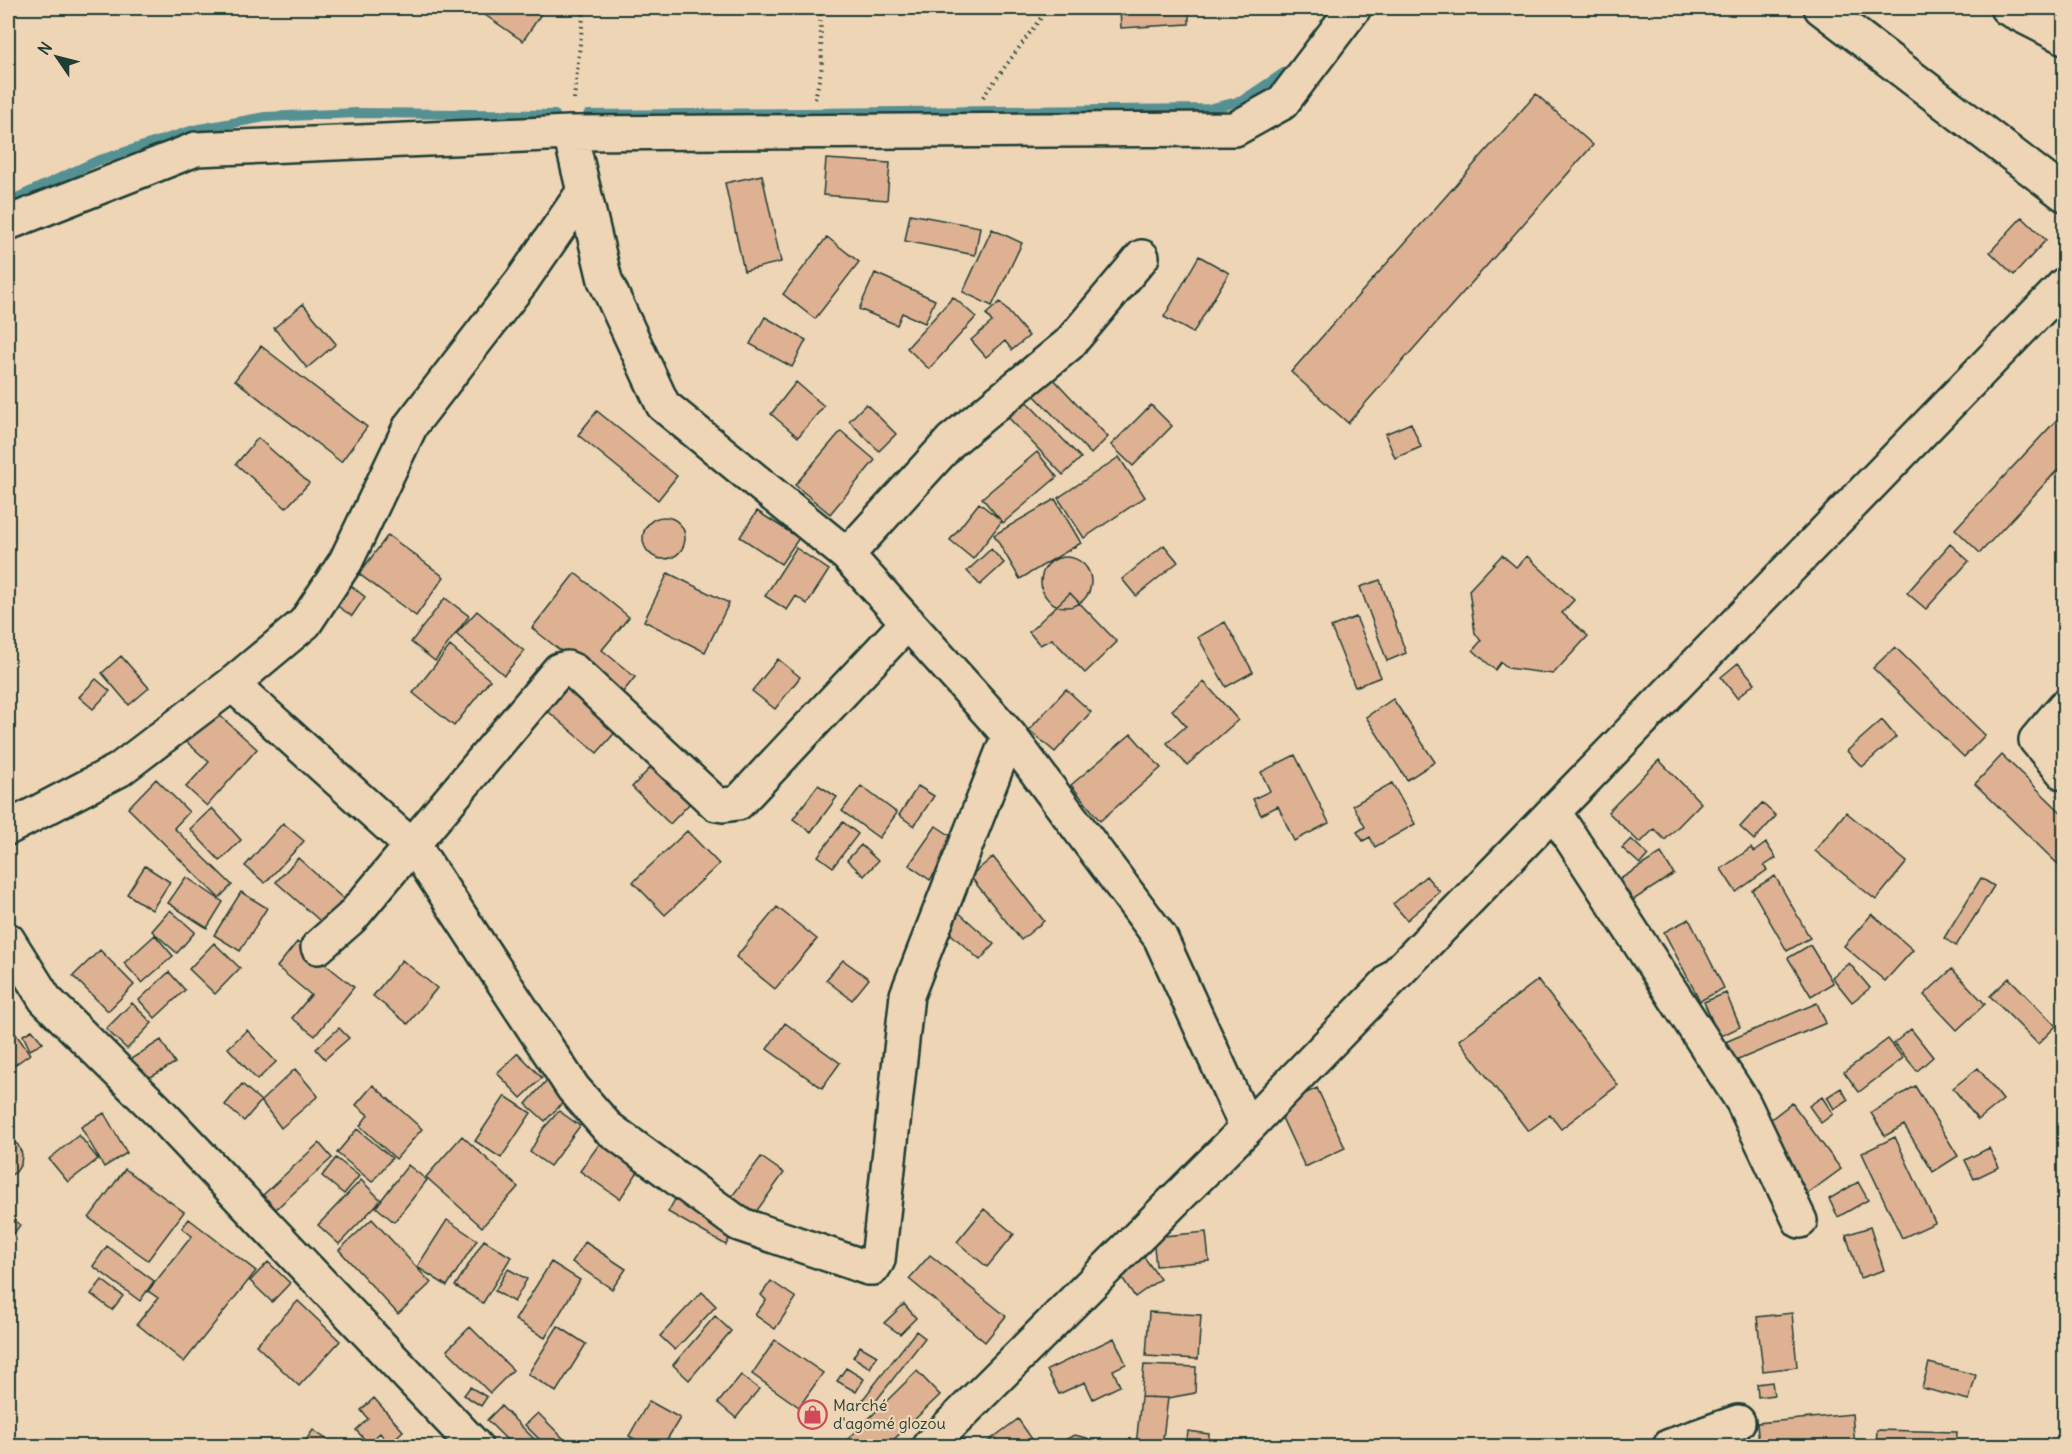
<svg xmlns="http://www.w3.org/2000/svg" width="2072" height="1454" viewBox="0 0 2072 1454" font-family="Delius,sans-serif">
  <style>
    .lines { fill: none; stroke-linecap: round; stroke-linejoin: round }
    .stream { stroke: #549093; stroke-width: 10 }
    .building { fill: #deb192; stroke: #1f3d34; stroke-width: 1.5 }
    .minor-casing { stroke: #1f3d34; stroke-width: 38 }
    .path { stroke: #1f3d34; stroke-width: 4; stroke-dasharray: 1.5 4.5; stroke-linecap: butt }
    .minor { stroke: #eed5b6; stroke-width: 33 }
    .labels { text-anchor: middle; stroke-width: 4.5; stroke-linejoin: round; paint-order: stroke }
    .poi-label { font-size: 16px; fill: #1f3d34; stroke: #eed5b6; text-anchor: start }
  </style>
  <rect width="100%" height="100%" fill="#eed5b6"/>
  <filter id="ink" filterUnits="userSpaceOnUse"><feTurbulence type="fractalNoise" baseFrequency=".0167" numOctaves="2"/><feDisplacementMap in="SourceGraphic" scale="12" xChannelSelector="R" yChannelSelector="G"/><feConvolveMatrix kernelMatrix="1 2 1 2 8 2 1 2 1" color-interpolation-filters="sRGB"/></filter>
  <g filter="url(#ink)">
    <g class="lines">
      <path class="stream" d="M 2052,8 L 2064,14
        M 588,115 L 1208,109 L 1242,101 L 1293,67
        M 8,202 L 97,161 L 194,130 L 265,117 L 357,113 L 555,115"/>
    </g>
    <path class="building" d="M 482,8 L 545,8 L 523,41 L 479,11 Z
      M 1120,8 L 1189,8 L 1189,24 L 1121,28 Z
      M 1536,94 L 1593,145 L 1348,423 L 1291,372 Z
      M 826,159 L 890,163 L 887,200 L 823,195 Z
      M 762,175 L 781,262 L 744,271 L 725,183 Z
      M 910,214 L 980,227 L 975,255 L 905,241 Z
      M 2022,217 L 2046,240 L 2014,275 L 1990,252 Z
      M 992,229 L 1022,243 L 992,306 L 963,292 Z
      M 827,237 L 859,262 L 815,319 L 783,294 Z
      M 1199,256 L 1229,273 L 1193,333 L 1164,317 Z
      M 875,273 L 935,300 L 925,323 L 902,313 L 897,325 L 859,309 Z
      M 953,297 L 976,317 L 929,369 L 907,348 Z
      M 1000,302 L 1029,336 L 1012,350 L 1005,341 L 986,357 L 971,340 L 992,322 L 986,314 Z
      M 303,304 L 336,344 L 307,368 L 274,328 Z
      M 765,317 L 806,340 L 792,367 L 750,344 Z
      M 261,346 L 367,427 L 341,462 L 235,380 Z
      M 1048,373 L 1108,437 L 1091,454 L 1030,391 Z
      M 796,382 L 824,406 L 798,437 L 771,414 Z
      M 1023,398 L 1081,458 L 1063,475 L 1006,415 Z
      M 866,404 L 896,434 L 879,451 L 849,421 Z
      M 1151,405 L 1172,426 L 1133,466 L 1111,445 Z
      M 597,411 L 677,476 L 658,500 L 578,435 Z
      M 2064,412 L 2064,463 L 1980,553 L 1955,529 Z
      M 1411,423 L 1421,447 L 1395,458 L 1385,434 Z
      M 841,431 L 875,460 L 830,514 L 795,485 Z
      M 258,438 L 309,483 L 286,508 L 236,464 Z
      M 1037,452 L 1057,477 L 1003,523 L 982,498 Z
      M 1119,457 L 1145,497 L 1084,538 L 1058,498 Z
      M 1055,499 L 1081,543 L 1020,579 L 994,535 Z
      M 979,503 L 1002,521 L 973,559 L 950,540 Z
      M 757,511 L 799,538 L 781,564 L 740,537 Z
      M643 538a21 21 0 1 1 42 0a21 21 0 1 1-42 0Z
      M 388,535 L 444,577 L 416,616 L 359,574 Z
      M 1950,544 L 1969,561 L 1926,609 L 1907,593 Z
      M 1164,545 L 1178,562 L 1136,596 L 1122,579 Z
      M 796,548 L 829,570 L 807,604 L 796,596 L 787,610 L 765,596 Z
      M 991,549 L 1004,563 L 980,585 L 967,571 Z
      M 1502,555 L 1516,567 L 1527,556 L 1574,600 L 1562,613 L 1588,636 L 1553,674 L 1508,668 L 1501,662 L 1495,670 L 1473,650 L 1481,641 L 1475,633 L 1469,590 Z
      M1041 582a25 25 0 1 1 50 0a25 25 0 1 1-50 0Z
      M 575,573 L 629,617 L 602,650 L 635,677 L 619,697 L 532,628 Z
      M 668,573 L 729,603 L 705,652 L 644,621 Z
      M 1380,580 L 1406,653 L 1387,661 L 1360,587 Z
      M 350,585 L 365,597 L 352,616 L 336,605 Z
      M 1070,593 L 1117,642 L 1085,673 L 1052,639 L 1040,645 L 1029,632 Z
      M 445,598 L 469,616 L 435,661 L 411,642 Z
      M 477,611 L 524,651 L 504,675 L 456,634 Z
      M 1356,617 L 1381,677 L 1355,687 L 1331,627 Z
      M 1225,622 L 1253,672 L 1226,687 L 1198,637 Z
      M 450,646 L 490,680 L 454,726 L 413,693 Z
      M 1895,647 L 1985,735 L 1964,757 L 1873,668 Z
      M 121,656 L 149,688 L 129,705 L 102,673 Z
      M 778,659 L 800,677 L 775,709 L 752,691 Z
      M 1738,663 L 1755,683 L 1737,698 L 1721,677 Z
      M 559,677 L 619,728 L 597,753 L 537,702 Z
      M 96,679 L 110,691 L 93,709 L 79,697 Z
      M 1204,682 L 1238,720 L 1187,765 L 1167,743 L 1186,726 L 1172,710 Z
      M 1066,689 L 1091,712 L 1055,752 L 1029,730 Z
      M 1393,699 L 1435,762 L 1407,780 L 1366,717 Z
      M 208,705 L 257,749 L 207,806 L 186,787 L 209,762 L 181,737 Z
      M 1882,720 L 1896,737 L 1862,767 L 1847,751 Z
      M 1131,734 L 1161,768 L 1100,821 L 1071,785 Z
      M 1295,755 L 1329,823 L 1294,841 L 1278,806 L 1261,815 L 1253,799 L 1270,791 L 1261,772 Z
      M 2002,755 L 2064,815 L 2064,870 L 1975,784 Z
      M 1659,760 L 1701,803 L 1665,840 L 1654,829 L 1640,843 L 1608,812 Z
      M 654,764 L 692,801 L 670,824 L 632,787 Z
      M 156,779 L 189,812 L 174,828 L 232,885 L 219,898 L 128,808 Z
      M 1392,783 L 1415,824 L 1375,847 L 1370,837 L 1363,841 L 1357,832 L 1365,827 L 1353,805 Z
      M 818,785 L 837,797 L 811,832 L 793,819 Z
      M 861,786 L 897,813 L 879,838 L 842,811 Z
      M 918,786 L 934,796 L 914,826 L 899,815 Z
      M 1762,803 L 1776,816 L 1754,840 L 1740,827 Z
      M 212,808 L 241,840 L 220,861 L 190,829 Z
      M 1846,812 L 1907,862 L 1876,900 L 1815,851 Z
      M 843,822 L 858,834 L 833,867 L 818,856 Z
      M 283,823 L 304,841 L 265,883 L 245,866 Z
      M 936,826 L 957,840 L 930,880 L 909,865 Z
      M 687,831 L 719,864 L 665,915 L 633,882 Z
      M 1631,839 L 1648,855 L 1640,864 L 1622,848 Z
      M 1766,843 L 1776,858 L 1764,866 L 1767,870 L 1736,892 L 1721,869 L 1751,848 L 1754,852 Z
      M 861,845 L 878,861 L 864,876 L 847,860 Z
      M 1661,853 L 1674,874 L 1630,902 L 1617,881 Z
      M 993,857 L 1044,921 L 1021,940 L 970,876 Z
      M 298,858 L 348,903 L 327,927 L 276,882 Z
      M 145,866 L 170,882 L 152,910 L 127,894 Z
      M 1426,876 L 1440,892 L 1407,920 L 1393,904 Z
      M 1775,876 L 1810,938 L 1787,951 L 1752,890 Z
      M 186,877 L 223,902 L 207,928 L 168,903 Z
      M 1981,878 L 1994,886 L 1956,946 L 1944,938 Z
      M 241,892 L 267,908 L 240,951 L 214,935 Z
      M 777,907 L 817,939 L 775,989 L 736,957 Z
      M 170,910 L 195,932 L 177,953 L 152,931 Z
      M 957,911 L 994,944 L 980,960 L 943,927 Z
      M 1872,914 L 1913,950 L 1885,981 L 1844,946 Z
      M 1689,919 L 1724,988 L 1700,1001 L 1664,932 Z
      M 155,935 L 173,956 L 142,983 L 124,963 Z
      M 297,942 L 354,987 L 315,1036 L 292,1018 L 311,995 L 277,967 Z
      M 214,943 L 240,968 L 215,994 L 189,969 Z
      M 1810,945 L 1833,983 L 1811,996 L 1788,958 Z
      M 100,950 L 134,985 L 108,1011 L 73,976 Z
      M 402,960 L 437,988 L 408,1024 L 373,996 Z
      M 843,960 L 869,979 L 852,1000 L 826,980 Z
      M 1849,963 L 1870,988 L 1852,1002 L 1832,977 Z
      M 1952,969 L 1985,1004 L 1957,1030 L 1924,995 Z
      M 169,972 L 185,990 L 155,1018 L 139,1000 Z
      M 2009,978 L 2056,1026 L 2038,1044 L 1990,996 Z
      M 1538,980 L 1618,1085 L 1561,1129 L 1550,1115 L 1528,1131 L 1459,1040 Z
      M 1726,993 L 1740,1027 L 1719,1037 L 1704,1002 Z
      M 132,1003 L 152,1023 L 127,1049 L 106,1029 Z
      M 1817,1003 L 1826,1023 L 1731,1063 L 1723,1043 Z
      M 8,1023 L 30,1054 L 9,1069 L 8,1067 Z
      M 785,1023 L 840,1063 L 822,1088 L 767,1049 Z
      M 339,1028 L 349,1038 L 325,1059 L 316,1049 Z
      M 1911,1029 L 1933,1057 L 1917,1071 L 1894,1043 Z
      M 32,1030 L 43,1043 L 30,1050 L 23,1035 Z
      M 247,1030 L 276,1062 L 257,1080 L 228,1048 Z
      M 1888,1039 L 1903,1058 L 1859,1092 L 1844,1072 Z
      M 161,1040 L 175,1063 L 144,1081 L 131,1059 Z
      M 518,1053 L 542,1078 L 521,1098 L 497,1073 Z
      M 1978,1068 L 2003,1100 L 1978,1120 L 1953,1088 Z
      M 295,1069 L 318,1096 L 281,1128 L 261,1101 Z
      M 547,1080 L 567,1098 L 545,1121 L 526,1104 Z
      M 242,1084 L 261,1101 L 244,1121 L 225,1105 Z
      M 373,1085 L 422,1129 L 396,1159 L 360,1126 L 368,1115 L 356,1105 Z
      M 1915,1086 L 1958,1156 L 1933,1172 L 1904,1125 L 1885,1136 L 1871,1113 Z
      M 1317,1088 L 1345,1148 L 1305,1167 L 1277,1107 Z
      M 1841,1088 L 1848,1100 L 1834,1109 L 1827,1097 Z
      M 505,1096 L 531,1113 L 501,1158 L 475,1141 Z
      M 1822,1097 L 1833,1114 L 1821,1123 L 1809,1106 Z
      M 1792,1103 L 1841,1169 L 1807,1194 L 1758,1129 Z
      M 559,1111 L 580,1126 L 550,1166 L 530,1152 L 543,1129 Z
      M 104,1113 L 127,1153 L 104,1167 L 81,1127 Z
      M 357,1129 L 392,1158 L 372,1182 L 337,1153 Z
      M 79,1135 L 98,1159 L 68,1182 L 49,1159 Z
      M 462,1136 L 518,1187 L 482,1227 L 426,1177 Z
      M 8,1137 L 18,1145 L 22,1154 L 21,1164 L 16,1172 L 8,1177 Z
      M 1895,1137 L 1935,1223 L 1902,1238 L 1862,1153 Z
      M 319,1143 L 332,1158 L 276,1209 L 263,1195 Z
      M 600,1143 L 639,1170 L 620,1199 L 580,1171 Z
      M 1989,1148 L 1999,1167 L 1974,1179 L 1965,1160 Z
      M 761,1157 L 784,1173 L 753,1216 L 730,1199 Z
      M 336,1158 L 359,1176 L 344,1194 L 322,1176 Z
      M 408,1165 L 427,1180 L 394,1222 L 376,1207 Z
      M 125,1169 L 184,1212 L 148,1260 L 89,1218 Z
      M 361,1180 L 381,1200 L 339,1244 L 318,1225 Z
      M 1858,1182 L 1868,1200 L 1838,1217 L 1829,1199 Z
      M 678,1194 L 736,1226 L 726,1245 L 668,1212 Z
      M 984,1209 L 1014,1234 L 987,1267 L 957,1242 Z
      M 8,1215 L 20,1225 L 8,1242 Z
      M 189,1219 L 256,1271 L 184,1362 L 137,1324 L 158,1298 L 148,1291 L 192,1236 L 182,1228 Z
      M 372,1219 L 431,1283 L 398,1314 L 339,1250 Z
      M 447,1220 L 477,1240 L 447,1286 L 417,1267 Z
      M 1870,1227 L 1884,1270 L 1860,1278 L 1846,1235 Z
      M 1206,1232 L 1209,1261 L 1156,1266 L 1153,1237 Z
      M 484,1240 L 511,1257 L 483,1303 L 455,1286 Z
      M 585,1242 L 626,1269 L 612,1289 L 572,1262 Z
      M 107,1246 L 154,1281 L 140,1301 L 93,1266 Z
      M 1141,1253 L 1160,1279 L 1135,1297 L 1117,1270 Z
      M 930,1255 L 1006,1316 L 985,1342 L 909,1279 Z
      M 268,1262 L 290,1283 L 272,1302 L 250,1281 Z
      M 551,1262 L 580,1280 L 545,1338 L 515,1320 Z
      M 508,1269 L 527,1279 L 514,1302 L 495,1291 Z
      M 102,1280 L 123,1296 L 112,1310 L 91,1294 Z
      M 771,1281 L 796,1298 L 775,1329 L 755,1315 L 766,1300 L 761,1295 Z
      M 702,1292 L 716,1306 L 675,1350 L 660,1336 Z
      M 298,1301 L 340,1341 L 299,1386 L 256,1345 Z
      M 904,1304 L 916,1318 L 900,1334 L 884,1323 Z
      M 1149,1312 L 1201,1315 L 1198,1359 L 1146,1356 Z
      M 1792,1313 L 1797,1367 L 1763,1371 L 1757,1317 Z
      M 715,1316 L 731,1331 L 689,1380 L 673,1365 Z
      M 558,1326 L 586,1344 L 556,1392 L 528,1374 Z
      M 470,1327 L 513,1370 L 490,1393 L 447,1350 Z
      M 916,1331 L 925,1338 L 872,1406 L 863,1399 Z
      M 1114,1338 L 1126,1364 L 1113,1370 L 1120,1386 L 1093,1399 L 1085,1382 L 1059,1394 L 1047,1370 Z
      M 775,1340 L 823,1373 L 799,1407 L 752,1374 Z
      M 860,1346 L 877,1356 L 870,1368 L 853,1357 Z
      M 1929,1363 L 1976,1375 L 1969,1400 L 1922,1388 Z
      M 1144,1365 L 1196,1367 L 1195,1393 L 1168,1398 L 1141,1397 Z
      M 846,1368 L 864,1379 L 856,1392 L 837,1381 Z
      M 917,1371 L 940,1395 L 887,1446 L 844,1446 L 842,1445 Z
      M 741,1375 L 759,1389 L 736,1418 L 718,1403 Z
      M 1772,1382 L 1774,1395 L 1758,1397 L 1757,1384 Z
      M 470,1387 L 487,1397 L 481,1406 L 464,1395 Z
      M 1141,1397 L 1168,1398 L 1162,1446 L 1136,1446 Z
      M 374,1398 L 403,1431 L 389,1444 L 380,1433 L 368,1443 L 356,1430 L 368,1419 L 361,1410 Z
      M 649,1401 L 680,1418 L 663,1446 L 647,1446 L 629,1436 Z
      M 501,1406 L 541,1446 L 513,1446 L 487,1420 Z
      M 538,1413 L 571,1446 L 546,1446 L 525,1425 Z
      M 1852,1414 L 1855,1446 L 1759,1446 L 1757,1423 Z
      M 1018,1419 L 1032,1439 L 1023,1446 L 982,1446 Z
      M 313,1430 L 336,1446 L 302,1446 Z
      M 1877,1430 L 1957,1432 L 1956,1446 L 1876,1446 Z
      M 1188,1431 L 1209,1434 L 1208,1446 L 1186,1446 Z
      M 1074,1435 L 1087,1438 L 1094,1446 L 1059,1446 L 1063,1441 Z"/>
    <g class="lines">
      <defs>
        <path id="minor" d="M 1821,8 L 2064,194
          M 2007,8 L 2064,37
          M 570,133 L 605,280 L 663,405 L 847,555 L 1009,735 L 1160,937 L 1247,1128
          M 8,223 L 196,149 L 570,133 L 1235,129 L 1282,103 L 1354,8
          M 847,555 L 951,441 L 1069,344 L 1142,257
          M 232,684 L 305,623 L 346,561 L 411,425 L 522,281 L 584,191
          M 2064,707 L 2036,740 L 2064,773
          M 1554,812 L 1743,1102 L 1800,1221
          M 8,828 L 119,770 L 232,684 L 418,852 L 573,1088 L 607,1127 L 739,1224 L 868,1268 L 873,1268 L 878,1260 L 907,995 L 1009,735
          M 8,940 L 45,999 L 157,1110 L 475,1446
          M 318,947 L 351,918 L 559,670 L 567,668 L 574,671 L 716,804 L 723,805 L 738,803 L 908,622
          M 929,1446 L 1247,1128 L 2064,285
          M 1670,1446 L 1738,1422"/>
      </defs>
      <use href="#minor" class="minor-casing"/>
      <path class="path" d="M 983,97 L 1048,8
        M 574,99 L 584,8
        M 815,99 L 822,66 L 820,8"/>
      <use href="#minor" class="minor"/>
    </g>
  </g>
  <defs>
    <symbol id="shop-ring" viewBox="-11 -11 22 22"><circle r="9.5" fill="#eed5b6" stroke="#d1495b" stroke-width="1.5"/><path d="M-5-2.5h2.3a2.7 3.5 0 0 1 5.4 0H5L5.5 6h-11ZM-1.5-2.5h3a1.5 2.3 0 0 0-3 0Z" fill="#d1495b"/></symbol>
  </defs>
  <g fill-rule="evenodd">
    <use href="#shop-ring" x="796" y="1398" width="33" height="33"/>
  </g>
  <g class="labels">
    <g class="poi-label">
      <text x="833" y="1411">Marché<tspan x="833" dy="18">d'agomé glozou</tspan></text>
    </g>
  </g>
  <rect width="2072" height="1454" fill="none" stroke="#eed5b6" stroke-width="30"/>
  <rect x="15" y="15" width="2042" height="1424" fill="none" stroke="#1f3d34" stroke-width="2" filter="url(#ink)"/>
  <g transform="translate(57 57) rotate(305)" stroke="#eed5b6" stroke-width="4.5" paint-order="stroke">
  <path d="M0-4.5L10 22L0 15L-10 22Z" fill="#1f3d34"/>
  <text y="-9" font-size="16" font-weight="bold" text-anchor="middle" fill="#1f3d34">N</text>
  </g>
</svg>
